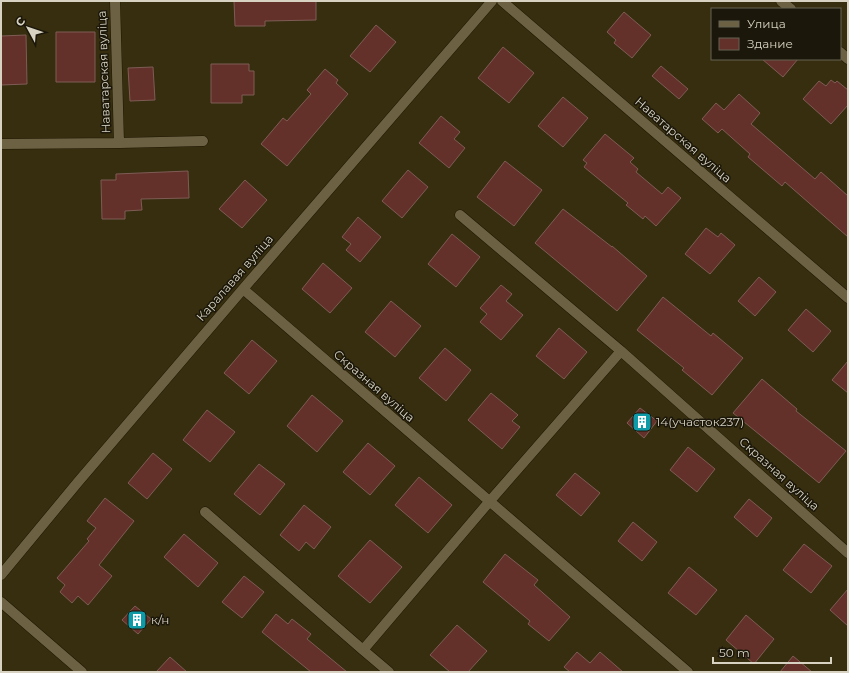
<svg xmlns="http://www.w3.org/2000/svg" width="849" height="673" viewBox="0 0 849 673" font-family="Montserrat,sans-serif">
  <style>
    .building { fill: #633129; stroke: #7e5c55 }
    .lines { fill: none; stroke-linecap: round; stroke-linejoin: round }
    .minor-casing { stroke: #1e1600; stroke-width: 11 }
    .tertiary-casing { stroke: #1e1600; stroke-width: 11 }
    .minor { stroke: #6c6243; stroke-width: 10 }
    .tertiary { stroke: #6c6243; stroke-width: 10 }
    .labels { text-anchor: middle; stroke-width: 3; stroke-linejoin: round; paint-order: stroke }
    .street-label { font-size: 12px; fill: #d7d2c1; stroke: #1b170a }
    .poi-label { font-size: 12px; fill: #d7d2c1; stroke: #1b170a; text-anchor: start }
  </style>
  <rect width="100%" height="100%" fill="#372e10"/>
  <path class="building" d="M 234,1 L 316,1 L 316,20 L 265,21 L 265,26 L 235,26 Z
    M 624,12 L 651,35 L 632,58 L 614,43 L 616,40 L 607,32 Z
    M 376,25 L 396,42 L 370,72 L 350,56 Z
    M 56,32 L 95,32 L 95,82 L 56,82 Z
    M 26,35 L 27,84 L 1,85 L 1,36 Z
    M 503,47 L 534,73 L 509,103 L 478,78 Z
    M 762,59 L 798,59 L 783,77 Z
    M 211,64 L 249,64 L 249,71 L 254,71 L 254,95 L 242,95 L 242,103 L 211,103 Z
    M 661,66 L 688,89 L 679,99 L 652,76 Z
    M 153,67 L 155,100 L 130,101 L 128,68 Z
    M 325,69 L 338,80 L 336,83 L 348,94 L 287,166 L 261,144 L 283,118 L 287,121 L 311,94 L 307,90 Z
    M 831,80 L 835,83 L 837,81 L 848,90 L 848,105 L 831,124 L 803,99 L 819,81 L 826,86 Z
    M 739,94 L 760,113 L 751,124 L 815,179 L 821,172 L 848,196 L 848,237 L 785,182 L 782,186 L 748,157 L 750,154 L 722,129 L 718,133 L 702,119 L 716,103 L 724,110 Z
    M 563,97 L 588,118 L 563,147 L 538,126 Z
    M 441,116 L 460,132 L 454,139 L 465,148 L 449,168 L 419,143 Z
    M 605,134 L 634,158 L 630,162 L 638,169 L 636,172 L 662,194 L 668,187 L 681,198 L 656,226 L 645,216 L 643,219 L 626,205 L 628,203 L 584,167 L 587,163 L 583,160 Z
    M 505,161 L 542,190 L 514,226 L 477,197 Z
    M 408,170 L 428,187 L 402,218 L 382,201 Z
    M 188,171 L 189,198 L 141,199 L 142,210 L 125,211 L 125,219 L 102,219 L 101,180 L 116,180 L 116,174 Z
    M 245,180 L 267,200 L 242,228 L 219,209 Z
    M 563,209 L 612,247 L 612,246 L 647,276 L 617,311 L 535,243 Z
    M 358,217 L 381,237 L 360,262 L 346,250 L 351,244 L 342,237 Z
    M 706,228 L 718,237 L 721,233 L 735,245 L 710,274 L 685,254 Z
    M 452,234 L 480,257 L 456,287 L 428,264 Z
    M 323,263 L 352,288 L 330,313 L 302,289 Z
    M 759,277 L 776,292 L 755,316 L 738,301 Z
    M 501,285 L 512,294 L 506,301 L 523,315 L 501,340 L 480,322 L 487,314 L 480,308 Z
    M 663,297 L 711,336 L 713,333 L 743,358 L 712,395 L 682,370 L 684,368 L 637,330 Z
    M 391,301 L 421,326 L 395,357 L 365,332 Z
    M 806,309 L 831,331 L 813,352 L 788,330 Z
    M 559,328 L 587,352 L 564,379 L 536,356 Z
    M 252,340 L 277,361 L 249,394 L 224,373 Z
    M 445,348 L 471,370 L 446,401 L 419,378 Z
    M 848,361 L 848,393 L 832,380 Z
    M 762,379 L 797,409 L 796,411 L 846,451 L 819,483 L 733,413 Z
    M 491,393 L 518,415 L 512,421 L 520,427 L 502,449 L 468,420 Z
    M 312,395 L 343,421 L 317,452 L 287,426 Z
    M 640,408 L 657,421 L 644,438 L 627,423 Z
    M 207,410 L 235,432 L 210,462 L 183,440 Z
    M 368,443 L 395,466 L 370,495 L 343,472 Z
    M 688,447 L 715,469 L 697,492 L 670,470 Z
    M 153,453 L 172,469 L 147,499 L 128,483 Z
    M 259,464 L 285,484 L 260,515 L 234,494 Z
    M 575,473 L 600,493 L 581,516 L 556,495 Z
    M 419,477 L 452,505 L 428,533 L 395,505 Z
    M 105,498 L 134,521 L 99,565 L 112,576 L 88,605 L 78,596 L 72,603 L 60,592 L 65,585 L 57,578 L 89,541 L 87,539 L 96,528 L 87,521 Z
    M 749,499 L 772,518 L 757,537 L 734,517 Z
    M 304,505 L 331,527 L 314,549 L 306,542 L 299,551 L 280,535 Z
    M 633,522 L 657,542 L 642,561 L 618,541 Z
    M 184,534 L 218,563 L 198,587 L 164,557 Z
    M 370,540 L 402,567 L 370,603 L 338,576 Z
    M 804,544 L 832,566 L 811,593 L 783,570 Z
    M 505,554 L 538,580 L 534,585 L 570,617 L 549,641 L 528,624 L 530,621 L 483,582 Z
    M 689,567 L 717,590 L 696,615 L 668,593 Z
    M 244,576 L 264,592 L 242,618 L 222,602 Z
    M 848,589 L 848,626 L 830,610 Z
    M 135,606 L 151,619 L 138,634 L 122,620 Z
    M 276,614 L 288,624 L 292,619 L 311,634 L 307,639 L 347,672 L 311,672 L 262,632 Z
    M 746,615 L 774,639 L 754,664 L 726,640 Z
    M 457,625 L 487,651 L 468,672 L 450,672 L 430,655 Z
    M 577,652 L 590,663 L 600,652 L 623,672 L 570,672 L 564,667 Z
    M 793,656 L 812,672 L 780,672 Z
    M 170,657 L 187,672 L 156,672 Z"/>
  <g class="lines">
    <defs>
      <path id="minor" d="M 502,1 L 848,298
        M 781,1 L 791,9
        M 840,52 L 848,59
        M 119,143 L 203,141
        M 1,144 L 119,143 L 115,1
        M 243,289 L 688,672
        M 621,351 L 848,553
        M 205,512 L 363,650 L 489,502 L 621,351 L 460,215
        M 1,575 L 78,482 L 243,289 L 492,1
        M 363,650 L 389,672"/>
      <path id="tertiary" d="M 1,602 L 82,672"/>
    </defs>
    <use href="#minor" class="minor-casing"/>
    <use href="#tertiary" class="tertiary-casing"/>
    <use href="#minor" class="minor"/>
    <use href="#tertiary" class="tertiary"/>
  </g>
  <defs>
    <symbol id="building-square" viewBox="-11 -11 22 22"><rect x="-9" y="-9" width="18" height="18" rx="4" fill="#0f9aa8" stroke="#1b170a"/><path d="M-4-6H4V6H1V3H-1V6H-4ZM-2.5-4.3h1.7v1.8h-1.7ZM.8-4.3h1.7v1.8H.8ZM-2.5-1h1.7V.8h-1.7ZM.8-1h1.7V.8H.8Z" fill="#fff"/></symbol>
  </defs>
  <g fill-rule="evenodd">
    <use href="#building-square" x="631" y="411" width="22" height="22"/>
    <use href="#building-square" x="126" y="609" width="22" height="22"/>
  </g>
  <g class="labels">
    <g class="street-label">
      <text transform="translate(104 72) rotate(-92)" y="4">Наватарская вуліца</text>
      <text transform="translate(683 140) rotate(41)" y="4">Наватарская вуліца</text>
      <text transform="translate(235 278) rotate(-49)" y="4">Каралавая вуліца</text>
      <text transform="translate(374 386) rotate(41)" y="4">Скразная вуліца</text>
      <text transform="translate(779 474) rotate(42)" y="4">Скразная вуліца</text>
    </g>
    <g class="poi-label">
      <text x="656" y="426">14(участок237)</text>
      <text x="151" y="624">к/н</text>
    </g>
  </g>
  <rect width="849" height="673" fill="none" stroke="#d7d2c1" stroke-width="4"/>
  <rect x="711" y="8" width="130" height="52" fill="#1b170a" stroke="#666253"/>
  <rect x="719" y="21" width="20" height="6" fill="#6c6243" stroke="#666253"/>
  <text x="747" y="28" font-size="12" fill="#d7d2c1">Улица</text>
  <rect x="719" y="38" width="20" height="12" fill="#633129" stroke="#666253"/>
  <text x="747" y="48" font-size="12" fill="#d7d2c1">Здание</text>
  <g transform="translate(28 28) rotate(310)" stroke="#1b170a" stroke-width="3" paint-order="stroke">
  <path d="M0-3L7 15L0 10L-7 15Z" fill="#d7d2c1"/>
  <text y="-6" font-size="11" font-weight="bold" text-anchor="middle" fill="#d7d2c1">С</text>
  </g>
  <path d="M713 657v6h118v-6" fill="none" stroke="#d7d2c1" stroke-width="2"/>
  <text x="719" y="657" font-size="12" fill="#d7d2c1" stroke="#1b170a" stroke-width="3" paint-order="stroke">50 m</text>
</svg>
